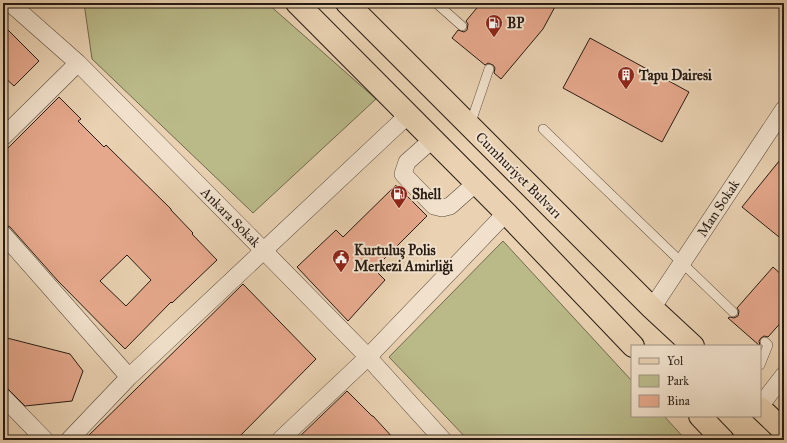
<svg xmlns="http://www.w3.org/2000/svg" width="787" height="443" viewBox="0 0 787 443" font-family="'IM FELL Great Primer',serif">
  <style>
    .green { fill: #baba89; stroke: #706a4e }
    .building { fill: #e6a88c; stroke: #261b13; fill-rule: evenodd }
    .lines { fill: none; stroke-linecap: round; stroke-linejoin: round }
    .service-casing { stroke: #57483a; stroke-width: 10 }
    .minor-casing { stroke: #57483a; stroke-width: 18 }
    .primary-casing { stroke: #261b13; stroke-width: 24 }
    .service { stroke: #f1e1cc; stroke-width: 9 }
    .minor { stroke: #f1e1cc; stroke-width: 17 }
    .primary { stroke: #e9d1b1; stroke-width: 22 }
    .labels { text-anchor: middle; stroke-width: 4; stroke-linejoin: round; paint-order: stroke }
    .poi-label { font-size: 14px; font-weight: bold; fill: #261b13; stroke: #f1e1cc; text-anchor: start }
    .street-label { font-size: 14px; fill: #261b13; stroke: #f1e1cc }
  </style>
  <rect width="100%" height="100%" fill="#e9d1b1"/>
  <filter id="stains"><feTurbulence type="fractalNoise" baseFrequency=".005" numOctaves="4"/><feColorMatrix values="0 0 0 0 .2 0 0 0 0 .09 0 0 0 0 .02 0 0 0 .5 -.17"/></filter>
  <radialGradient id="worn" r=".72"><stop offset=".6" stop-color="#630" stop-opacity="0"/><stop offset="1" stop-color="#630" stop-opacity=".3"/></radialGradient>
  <path class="green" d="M 84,3 L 267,3 L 376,99 L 253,213 L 92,59 Z
    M 503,241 L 632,381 L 632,416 L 664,416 L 686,440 L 468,440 L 389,357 Z"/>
  <path class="building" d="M 481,3 L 557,3 L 543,29 L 501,79 L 494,73 L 495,68 L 493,65 L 488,63 L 485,65 L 452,38 L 458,30 L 464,32 L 467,30 L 468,24 L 466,21 Z
    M 3,25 L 39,61 L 14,86 L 3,76 Z
    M 590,38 L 689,92 L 662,142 L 563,88 Z
    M 59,97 L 81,119 L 78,121 L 104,147 L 106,145 L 171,209 L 171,210 L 193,233 L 192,234 L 217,260 L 172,303 L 171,302 L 125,349 L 58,281 L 10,227 L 3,224 L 3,153 ZM 127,255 L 151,280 L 126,306 L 100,281 Z
    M 784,155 L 784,241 L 742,207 Z
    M 396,185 L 427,216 L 374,269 L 385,280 L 348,321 L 297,267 L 336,230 L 343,237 Z
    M 773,267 L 784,277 L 784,319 L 768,337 L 764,336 L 761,338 L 759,341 L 760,346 L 728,318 L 730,317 L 734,318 L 738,316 L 739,311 L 737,308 Z
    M 243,284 L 316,359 L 236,440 L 84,440 Z
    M 3,337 L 70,354 L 83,371 L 72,401 L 25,406 L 3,384 Z
    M 347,391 L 372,416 L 373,416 L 395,440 L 296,440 Z"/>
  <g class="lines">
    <defs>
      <path id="service" d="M 436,3 L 462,26
        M 470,125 L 489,69
        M 543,129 L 733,312
        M 760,365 L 768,345 L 765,342"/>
      <path id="minor" d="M 10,3 L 78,63 L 263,250 L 368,357 L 443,440
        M 3,137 L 78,63
        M 433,139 L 407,162 L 403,174 L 434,206 L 442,208 L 450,206 L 476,183
        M 3,234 L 129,377
        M 652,308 L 784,109
        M 3,397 L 45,440
        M 760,406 L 784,375
        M 69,440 L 129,377 L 408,115
        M 280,440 L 368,357 L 506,213"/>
      <path id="primary" d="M 297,3 L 506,213 L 633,346
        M 347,3 L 652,308 L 693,346
        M 760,408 L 784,431
        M 700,416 L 723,440"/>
    </defs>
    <use href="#service" class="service-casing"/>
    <use href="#minor" class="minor-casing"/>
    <use href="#primary" class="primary-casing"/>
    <use href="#service" class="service"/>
    <use href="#minor" class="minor"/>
    <use href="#primary" class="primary"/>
  </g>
  <defs>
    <symbol id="fuel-pin" viewBox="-11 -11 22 30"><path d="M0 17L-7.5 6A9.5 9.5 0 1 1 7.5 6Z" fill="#8f2418" stroke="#f1e1cc"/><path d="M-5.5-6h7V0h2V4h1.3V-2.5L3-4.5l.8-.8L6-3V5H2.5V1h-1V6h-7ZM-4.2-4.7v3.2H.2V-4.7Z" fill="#fff"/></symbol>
    <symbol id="building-pin" viewBox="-11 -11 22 30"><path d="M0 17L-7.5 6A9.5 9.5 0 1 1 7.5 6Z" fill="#8f2418" stroke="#f1e1cc"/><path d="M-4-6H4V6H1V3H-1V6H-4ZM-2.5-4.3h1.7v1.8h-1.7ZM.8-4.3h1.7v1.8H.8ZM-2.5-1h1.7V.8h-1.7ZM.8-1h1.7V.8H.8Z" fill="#fff"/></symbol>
    <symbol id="civic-pin" viewBox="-11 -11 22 30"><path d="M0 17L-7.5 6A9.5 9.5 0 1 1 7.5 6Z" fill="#8f2418" stroke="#f1e1cc"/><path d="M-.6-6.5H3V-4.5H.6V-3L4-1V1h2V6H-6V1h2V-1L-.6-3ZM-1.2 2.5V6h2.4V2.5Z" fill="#fff"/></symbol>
  </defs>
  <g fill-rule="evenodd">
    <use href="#fuel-pin" x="484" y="13" width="20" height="27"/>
    <use href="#building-pin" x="616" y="65" width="20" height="27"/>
    <use href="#fuel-pin" x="389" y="184" width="20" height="27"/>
    <use href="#civic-pin" x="331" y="248" width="20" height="27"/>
  </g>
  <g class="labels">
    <g class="poi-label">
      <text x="507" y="28">BP</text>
      <text x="639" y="80">Tapu Dairesi</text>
      <text x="412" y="199">Shell</text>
      <text x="354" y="255">Kurtuluş Polis<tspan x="354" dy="16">Merkezi Amirliği</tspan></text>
    </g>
    <g class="street-label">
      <text transform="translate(519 175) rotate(45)" y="5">Cumhuriyet Bulvarı</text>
      <text transform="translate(718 208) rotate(-57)" y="5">Man Sokak</text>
      <text transform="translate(231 217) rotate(45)" y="5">Ankara Sokak</text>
    </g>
  </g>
  <rect width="787" height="443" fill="none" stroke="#e9d1b1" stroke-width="16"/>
  <rect x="4" y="4" width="779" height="435" fill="none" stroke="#261b13" stroke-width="2"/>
  <rect x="8" y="8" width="771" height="427" fill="none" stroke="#261b13"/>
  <rect x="631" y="345" width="130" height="72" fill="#f1e1cc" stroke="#a09282"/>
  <rect x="639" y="358" width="20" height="6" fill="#e9d1b1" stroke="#a09282"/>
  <text x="667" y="365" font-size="12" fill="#261b13">Yol</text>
  <rect x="639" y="375" width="20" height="12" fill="#baba89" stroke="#a09282"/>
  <text x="667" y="385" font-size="12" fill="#261b13">Park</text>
  <rect x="639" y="395" width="20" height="12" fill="#e6a88c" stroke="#a09282"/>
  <text x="667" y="405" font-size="12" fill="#261b13">Bina</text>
  <rect width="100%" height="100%" filter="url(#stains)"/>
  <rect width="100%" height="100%" fill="url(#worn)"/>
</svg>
